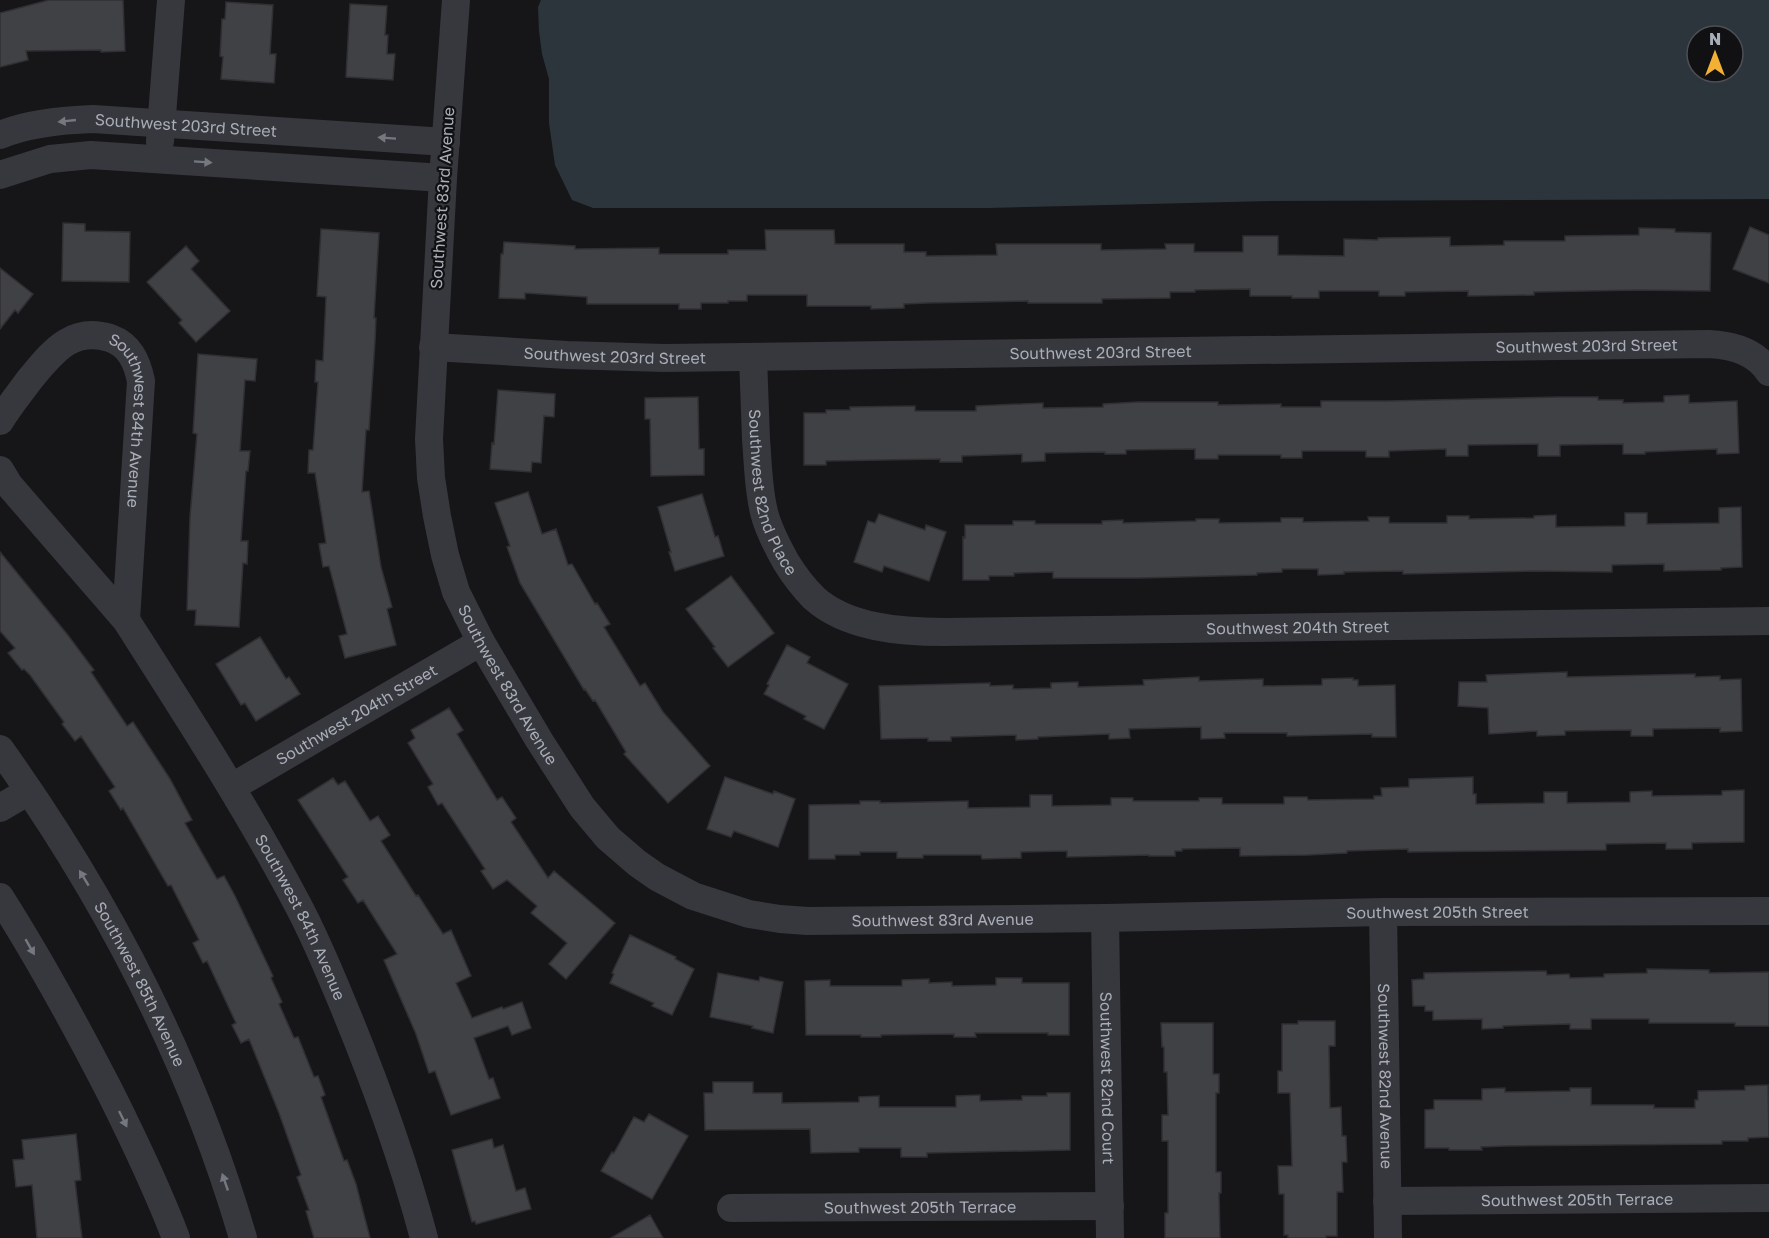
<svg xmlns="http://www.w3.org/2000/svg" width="1769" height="1238" viewBox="0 0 1769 1238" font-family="'Golos Text',sans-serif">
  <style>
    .water { fill: #2c353c; fill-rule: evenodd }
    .building { fill: #404145; stroke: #303034; stroke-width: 1.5 }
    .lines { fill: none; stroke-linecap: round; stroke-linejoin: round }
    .minor { stroke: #37383d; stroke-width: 28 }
    .oneway { fill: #757881 }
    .labels { text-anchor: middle; stroke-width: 4.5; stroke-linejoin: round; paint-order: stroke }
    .street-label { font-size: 16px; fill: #a8adb8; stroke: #111113 }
  </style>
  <rect width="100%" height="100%" fill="#161618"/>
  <path class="water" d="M 541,0 L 1769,0 L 1769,199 L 1270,201 L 989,208 L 593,208 L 572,200 L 555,165 L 549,123 L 549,79 L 542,54 L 539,31 L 538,7 ZM 1697,36 L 1733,36 L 1733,72 L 1697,72 Z"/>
  <path class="building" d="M 49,0 L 123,0 L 125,51 L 101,52 L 101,50 L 26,51 L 28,60 L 0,67 L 0,13 Z
    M 226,2 L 273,5 L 270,54 L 276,54 L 274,83 L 221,79 L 223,57 L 220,56 L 222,19 L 225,19 Z
    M 350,4 L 387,6 L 385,35 L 388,35 L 387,54 L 395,54 L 393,80 L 346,77 Z
    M 63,223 L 85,224 L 85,231 L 130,232 L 129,282 L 62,281 Z
    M 1750,227 L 1769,235 L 1769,283 L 1733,269 Z
    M 1639,228 L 1675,229 L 1675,232 L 1711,233 L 1710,291 L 1639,290 L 1534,292 L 1534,295 L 1468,296 L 1468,291 L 1405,292 L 1405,296 L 1379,296 L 1379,291 L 1319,291 L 1319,298 L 1292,298 L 1292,296 L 1250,296 L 1250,289 L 1195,290 L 1195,292 L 1170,292 L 1170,298 L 1102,299 L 1102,303 L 1028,303 L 1028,301 L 927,303 L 904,304 L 904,308 L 871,309 L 871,306 L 807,306 L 807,295 L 747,295 L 747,301 L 728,301 L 728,303 L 701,303 L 701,309 L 679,309 L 679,304 L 587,304 L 587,297 L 525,293 L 525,299 L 499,298 L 501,254 L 503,254 L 504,242 L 575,246 L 575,249 L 659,248 L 659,254 L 728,254 L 728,250 L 766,250 L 765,230 L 834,230 L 835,244 L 904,244 L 904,252 L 926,252 L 926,256 L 997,255 L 996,244 L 1101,244 L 1101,250 L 1166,249 L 1165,244 L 1194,244 L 1194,252 L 1243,252 L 1243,236 L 1278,236 L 1278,255 L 1344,256 L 1344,239 L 1378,240 L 1378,238 L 1450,237 L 1450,246 L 1504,245 L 1504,241 L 1565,241 L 1565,236 L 1639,235 Z
    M 321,229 L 379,233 L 374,318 L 376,318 L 375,341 L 369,430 L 366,430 L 362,492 L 369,491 L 381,567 L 392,607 L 387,609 L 396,645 L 345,658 L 339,636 L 347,634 L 329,566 L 323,567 L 319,544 L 326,543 L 315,473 L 308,473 L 309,450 L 313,450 L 318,382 L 315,382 L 316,360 L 323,361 L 326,297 L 317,296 Z
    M 186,246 L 199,261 L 191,269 L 230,311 L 196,342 L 179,323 L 182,320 L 147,282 Z
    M 0,268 L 33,294 L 18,313 L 15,310 L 0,329 Z
    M 198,354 L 257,359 L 255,381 L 245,380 L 240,451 L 250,451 L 248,471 L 246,471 L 241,541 L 248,541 L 247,564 L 243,563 L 239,627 L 195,625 L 196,610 L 187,610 L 190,517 L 197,434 L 193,433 Z
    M 498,390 L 555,394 L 554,417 L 544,416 L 541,463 L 532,462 L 531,472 L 490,469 L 492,443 L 494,444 Z
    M 1689,395 L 1689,403 L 1737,401 L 1739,453 L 1717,454 L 1717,449 L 1645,452 L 1645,454 L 1623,454 L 1623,444 L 1560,445 L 1560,456 L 1538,456 L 1538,444 L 1468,445 L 1468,456 L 1446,456 L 1446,449 L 1389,451 L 1389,457 L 1366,457 L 1366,451 L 1302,451 L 1302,458 L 1281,458 L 1281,455 L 1218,455 L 1218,459 L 1195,459 L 1195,449 L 1126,450 L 1126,454 L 1105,454 L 1105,452 L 1045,453 L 1045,461 L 1022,462 L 1022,454 L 962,456 L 962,462 L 940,462 L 940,459 L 826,461 L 826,465 L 804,465 L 804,413 L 826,413 L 826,410 L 850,410 L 850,407 L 915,406 L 915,411 L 976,411 L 976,406 L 1043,403 L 1043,408 L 1103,407 L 1103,404 L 1138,402 L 1218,402 L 1218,405 L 1281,404 L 1281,407 L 1321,407 L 1321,401 L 1388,401 L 1559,397 L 1598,397 L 1598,400 L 1623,400 L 1623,403 L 1664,402 L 1664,396 Z
    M 698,397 L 699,449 L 704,449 L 704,475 L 651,476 L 650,419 L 645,419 L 645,398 Z
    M 528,492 L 542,534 L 556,529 L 568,565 L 572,564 L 595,604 L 597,603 L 610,624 L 604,627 L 640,686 L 645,683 L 663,712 L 710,766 L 668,803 L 624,754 L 626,752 L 595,700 L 593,701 L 585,689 L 584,690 L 520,583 L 507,547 L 510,546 L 495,503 Z
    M 702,494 L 715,537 L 718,536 L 724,556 L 675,571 L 669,552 L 671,552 L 658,507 Z
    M 1741,507 L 1742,567 L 1721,568 L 1721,570 L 1664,571 L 1664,564 L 1612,565 L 1612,572 L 1532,571 L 1403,574 L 1403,571 L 1344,572 L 1344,574 L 1318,575 L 1318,569 L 1282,569 L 1282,572 L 1257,573 L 1257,575 L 1140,578 L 1053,578 L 1053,572 L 1014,573 L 1014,576 L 989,576 L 989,580 L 963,580 L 963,537 L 965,538 L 965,525 L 1013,525 L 1013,521 L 1035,521 L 1035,524 L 1102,524 L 1102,521 L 1123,520 L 1123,523 L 1196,521 L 1196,519 L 1219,519 L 1219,523 L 1281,522 L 1281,518 L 1303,518 L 1303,522 L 1369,521 L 1368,517 L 1389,517 L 1389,523 L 1447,523 L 1447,516 L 1469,516 L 1469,519 L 1534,518 L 1534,516 L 1556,515 L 1556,527 L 1625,526 L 1625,513 L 1647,513 L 1647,524 L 1719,523 L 1719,508 Z
    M 879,514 L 925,530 L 926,525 L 946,532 L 929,581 L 884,566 L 882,572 L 854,562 L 868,521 L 875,523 Z
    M 0,552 L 67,634 L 94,670 L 91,672 L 127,726 L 133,722 L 170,779 L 192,820 L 185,823 L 217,879 L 224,876 L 235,896 L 273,976 L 271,978 L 282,1002 L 279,1004 L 294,1038 L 298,1037 L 314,1077 L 318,1076 L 325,1095 L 321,1097 L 344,1161 L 347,1160 L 356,1184 L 370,1238 L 314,1238 L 306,1211 L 309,1210 L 297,1177 L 301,1175 L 279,1113 L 249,1039 L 241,1043 L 232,1025 L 236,1023 L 207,961 L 203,963 L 193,943 L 199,940 L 171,885 L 168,886 L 123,808 L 121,810 L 109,791 L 115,787 L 81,736 L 75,741 L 62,724 L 64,722 L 30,675 L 24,669 L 22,670 L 8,653 L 15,648 L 0,631 Z
    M 731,576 L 774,633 L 728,667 L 713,648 L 715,647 L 686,609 Z
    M 260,637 L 286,679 L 289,677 L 300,694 L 256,721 L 245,703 L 241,705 L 216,664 Z
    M 787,645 L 810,657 L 807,663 L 848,684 L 824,729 L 804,719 L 806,716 L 764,694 L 769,685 L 767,684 Z
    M 1567,672 L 1567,677 L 1695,674 L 1695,677 L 1720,676 L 1720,680 L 1741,679 L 1742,731 L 1720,732 L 1720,728 L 1653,729 L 1653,736 L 1631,736 L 1631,730 L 1565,731 L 1565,735 L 1537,736 L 1537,731 L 1489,734 L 1488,708 L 1458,706 L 1459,682 L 1487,682 L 1486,675 Z
    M 1199,677 L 1199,681 L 1263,679 L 1263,686 L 1322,685 L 1322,679 L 1353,678 L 1353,680 L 1358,680 L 1358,686 L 1395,685 L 1396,737 L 1372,737 L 1372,734 L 1287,736 L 1287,733 L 1224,733 L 1225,738 L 1201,739 L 1201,727 L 1129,729 L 1130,738 L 1109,739 L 1109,734 L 1038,737 L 1038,739 L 1016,740 L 1016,735 L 951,737 L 951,741 L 928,741 L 928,738 L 881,739 L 879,686 L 990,683 L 990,686 L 1013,685 L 1013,689 L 1051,688 L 1051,683 L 1078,682 L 1078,687 L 1144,685 L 1143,680 Z
    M 449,708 L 463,730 L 457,734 L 497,800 L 502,797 L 516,818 L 511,822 L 548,878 L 554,871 L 615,923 L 566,979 L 549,964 L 567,943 L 531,913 L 537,906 L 507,880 L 493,889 L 481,871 L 485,869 L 442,803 L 438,805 L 428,787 L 433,784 L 408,743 L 415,738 L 411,730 Z
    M 725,777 L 773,794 L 774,791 L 795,799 L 778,847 L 734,831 L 731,837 L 707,829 Z
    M 1473,777 L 1473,794 L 1476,794 L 1476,804 L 1544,803 L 1544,792 L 1567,792 L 1567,803 L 1630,802 L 1630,792 L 1652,791 L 1652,796 L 1722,795 L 1722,791 L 1744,790 L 1744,842 L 1692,843 L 1692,849 L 1666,849 L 1666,843 L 1606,844 L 1606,850 L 1408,852 L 1408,849 L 1347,851 L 1347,853 L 1308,855 L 1240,856 L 1240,848 L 1182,849 L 1182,851 L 1175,851 L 1175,856 L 1149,856 L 1149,855 L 1067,857 L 1067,851 L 1021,852 L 1021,858 L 982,859 L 981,855 L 923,855 L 923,858 L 897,858 L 897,852 L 860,852 L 860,855 L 835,855 L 835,859 L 809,859 L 809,805 L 860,804 L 860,801 L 880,801 L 880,803 L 968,801 L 968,808 L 1030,807 L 1030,795 L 1052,795 L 1052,806 L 1111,805 L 1111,798 L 1133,798 L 1133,801 L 1199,801 L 1199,798 L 1222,798 L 1222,804 L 1284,804 L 1284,797 L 1307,797 L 1308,800 L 1374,799 L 1374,796 L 1382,796 L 1381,788 L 1409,787 L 1409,779 Z
    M 333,778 L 338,785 L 345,781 L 370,821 L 378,816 L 390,835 L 381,841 L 416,896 L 418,895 L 443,934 L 451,930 L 471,976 L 456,983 L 472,1018 L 502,1007 L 503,1009 L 522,1002 L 531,1028 L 512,1035 L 508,1026 L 474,1038 L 489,1079 L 493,1078 L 500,1098 L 451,1115 L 435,1071 L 429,1073 L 416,1034 L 384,960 L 397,954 L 363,900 L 358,903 L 343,880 L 348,877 L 298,800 Z
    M 630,935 L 676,957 L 675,959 L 694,969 L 672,1015 L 652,1006 L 654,1003 L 610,983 L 614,974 L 612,973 Z
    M 1647,969 L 1709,970 L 1709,973 L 1769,972 L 1769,1026 L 1735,1026 L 1735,1023 L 1649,1023 L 1649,1019 L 1591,1019 L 1591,1029 L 1570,1029 L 1570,1024 L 1503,1026 L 1503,1028 L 1482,1029 L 1482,1019 L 1433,1020 L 1433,1011 L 1425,1011 L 1425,1006 L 1413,1006 L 1412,980 L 1424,979 L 1424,973 L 1546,971 L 1547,975 L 1569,974 L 1570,978 L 1604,977 L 1604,974 L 1647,973 Z
    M 718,973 L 759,981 L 760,977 L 783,982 L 773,1033 L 752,1028 L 753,1026 L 710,1017 Z
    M 996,978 L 1022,978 L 1022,983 L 1069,983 L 1069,1035 L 1048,1035 L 1048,1033 L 975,1033 L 976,1037 L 954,1037 L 954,1034 L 881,1035 L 881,1037 L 861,1037 L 861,1035 L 806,1035 L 805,981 L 830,980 L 830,986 L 902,986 L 902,980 L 929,979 L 929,983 L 952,982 L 952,986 L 996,985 Z
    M 1298,1021 L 1335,1021 L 1335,1046 L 1329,1046 L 1330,1108 L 1341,1107 L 1342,1136 L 1346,1136 L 1347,1162 L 1342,1162 L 1343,1192 L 1337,1192 L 1337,1236 L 1326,1236 L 1326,1238 L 1288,1238 L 1288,1235 L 1284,1235 L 1284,1194 L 1279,1194 L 1278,1166 L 1292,1166 L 1290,1093 L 1278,1093 L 1278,1071 L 1282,1071 L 1282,1024 L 1298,1024 Z
    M 1161,1023 L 1213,1023 L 1213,1074 L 1219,1074 L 1219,1093 L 1216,1093 L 1216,1172 L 1221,1172 L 1221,1193 L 1219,1193 L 1220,1238 L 1165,1238 L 1165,1213 L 1168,1213 L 1168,1141 L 1162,1141 L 1162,1115 L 1168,1115 L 1167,1072 L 1164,1072 L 1164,1047 L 1162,1047 Z
    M 713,1082 L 753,1082 L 753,1093 L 782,1093 L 782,1103 L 859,1102 L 859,1097 L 879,1096 L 879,1107 L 956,1107 L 956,1096 L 980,1095 L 980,1101 L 1022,1100 L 1022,1096 L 1047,1096 L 1047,1093 L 1070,1093 L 1070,1150 L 927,1153 L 927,1157 L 901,1157 L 901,1148 L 859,1148 L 859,1152 L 811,1153 L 810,1129 L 705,1130 L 704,1093 L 713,1093 Z
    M 1768,1085 L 1769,1137 L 1748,1138 L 1748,1141 L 1722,1141 L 1722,1144 L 1506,1146 L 1481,1147 L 1482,1150 L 1449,1150 L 1449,1148 L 1425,1148 L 1425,1110 L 1434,1109 L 1434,1100 L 1482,1100 L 1482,1089 L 1505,1088 L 1505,1092 L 1570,1091 L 1570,1088 L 1591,1088 L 1591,1105 L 1654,1105 L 1654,1108 L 1695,1108 L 1695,1100 L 1698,1100 L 1698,1091 L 1745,1090 L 1745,1086 Z
    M 649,1114 L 688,1136 L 652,1199 L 601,1171 L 612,1152 L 614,1153 L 634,1117 L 644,1122 Z
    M 76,1134 L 81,1180 L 75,1181 L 82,1238 L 37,1238 L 32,1185 L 16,1187 L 13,1160 L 24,1159 L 22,1140 Z
    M 492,1139 L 494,1148 L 503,1145 L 516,1191 L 525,1188 L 531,1209 L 476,1224 L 475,1221 L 472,1222 L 452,1150 Z
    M 650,1215 L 663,1238 L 611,1238 Z"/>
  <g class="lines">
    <g class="minor">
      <path id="s1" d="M 456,0 L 443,178 L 429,439 L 431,478 L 437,516 L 445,555 L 456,592 L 481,642 L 539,740 L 582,807 L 608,838 L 637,863 L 657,877 L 693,896 L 749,914 L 780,919 L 808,921 L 1105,918 L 1383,912 L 1769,911"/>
      <path id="s2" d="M 0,135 C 29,123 62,120 93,119 L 446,142"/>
      <path d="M 160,141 L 171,0"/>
      <path d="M 0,175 L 50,159 L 91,155 L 443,178"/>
      <path id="s3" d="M 433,347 L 567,355 L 664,358 L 1709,344 C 1732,345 1756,352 1769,372"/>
      <path id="s4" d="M 753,357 C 754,384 755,412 756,439 C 758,463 758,488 764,512 C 768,529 777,546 786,562 C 794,575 803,587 814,598 C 847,628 902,632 944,632 L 1769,621"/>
      <path id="s5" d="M 0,421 C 9,406 20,393 30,379 C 52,353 71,326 110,338 C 130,345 137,362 141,381 L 126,620 L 9,485 L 0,470"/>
      <path id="s6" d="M 126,620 C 186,714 247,808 299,907 C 316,939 330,973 344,1007 C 375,1082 403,1159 424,1238"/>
      <path id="s7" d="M 0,749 C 106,897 192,1063 243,1238"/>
      <path id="s8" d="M 232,787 L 481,642"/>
      <path d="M 0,808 L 29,791"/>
      <path d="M 0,897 C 40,960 76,1026 110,1092 C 134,1140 157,1188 176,1238"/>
      <path id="s9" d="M 1383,912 L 1388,1238"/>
      <path id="s10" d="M 1105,918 L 1110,1238"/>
      <path id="s11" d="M 1387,1201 L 1769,1198"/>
      <path id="s12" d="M 731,1208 L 1110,1206"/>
    </g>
  </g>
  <defs><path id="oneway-solid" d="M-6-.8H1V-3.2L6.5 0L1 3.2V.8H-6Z" transform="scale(1.5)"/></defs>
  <g class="oneway">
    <use href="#oneway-solid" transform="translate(67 121) rotate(174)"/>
    <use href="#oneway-solid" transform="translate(387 138) rotate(-176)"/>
    <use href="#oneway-solid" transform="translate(203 162) rotate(4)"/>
    <use href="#oneway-solid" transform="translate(84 878) rotate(-121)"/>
    <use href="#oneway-solid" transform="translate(30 947) rotate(60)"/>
    <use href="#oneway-solid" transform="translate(123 1119) rotate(64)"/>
    <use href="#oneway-solid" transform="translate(225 1182) rotate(-109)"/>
  </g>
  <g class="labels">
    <g class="street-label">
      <text dy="6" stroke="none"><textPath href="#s2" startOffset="188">Southwest 203rd Street</textPath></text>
      <text transform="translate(442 198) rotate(-86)" y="6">Southwest 83rd Avenue</text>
      <text dy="6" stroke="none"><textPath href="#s3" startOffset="1154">Southwest 203rd Street</textPath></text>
      <text dy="6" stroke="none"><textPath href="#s3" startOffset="668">Southwest 203rd Street</textPath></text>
      <text dy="6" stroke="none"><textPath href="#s3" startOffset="182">Southwest 203rd Street</textPath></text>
      <text dy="6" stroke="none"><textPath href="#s5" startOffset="240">Southwest 84th Avenue</textPath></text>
      <text dy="6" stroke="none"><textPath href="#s4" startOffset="138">Southwest 82nd Place</textPath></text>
      <text dy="6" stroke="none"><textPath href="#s4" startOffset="747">Southwest 204th Street</textPath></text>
      <text dy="6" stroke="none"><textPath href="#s1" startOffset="702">Southwest 83rd Avenue</textPath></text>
      <text dy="6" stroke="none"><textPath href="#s8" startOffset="144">Southwest 204th Street</textPath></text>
      <text dy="6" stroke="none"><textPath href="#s1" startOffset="1737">Southwest 205th Street</textPath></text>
      <text dy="6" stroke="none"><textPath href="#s6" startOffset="345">Southwest 84th Avenue</textPath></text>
      <text dy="6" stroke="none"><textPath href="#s1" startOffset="1242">Southwest 83rd Avenue</textPath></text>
      <text dy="6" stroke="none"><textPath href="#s7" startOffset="274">Southwest 85th Avenue</textPath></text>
      <text dy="6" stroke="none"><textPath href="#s9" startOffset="164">Southwest 82nd Avenue</textPath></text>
      <text dy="6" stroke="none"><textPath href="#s10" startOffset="160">Southwest 82nd Court</textPath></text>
      <text dy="6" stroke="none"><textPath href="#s11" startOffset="190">Southwest 205th Terrace</textPath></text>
      <text dy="6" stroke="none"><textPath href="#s12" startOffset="189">Southwest 205th Terrace</textPath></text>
    </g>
  </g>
  <g transform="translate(1715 54)"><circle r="28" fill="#111113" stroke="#4d4f55" stroke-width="1.5"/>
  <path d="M0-4.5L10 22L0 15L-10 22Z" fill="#f2b134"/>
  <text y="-9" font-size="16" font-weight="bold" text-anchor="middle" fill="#a8adb8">N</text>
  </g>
</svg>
